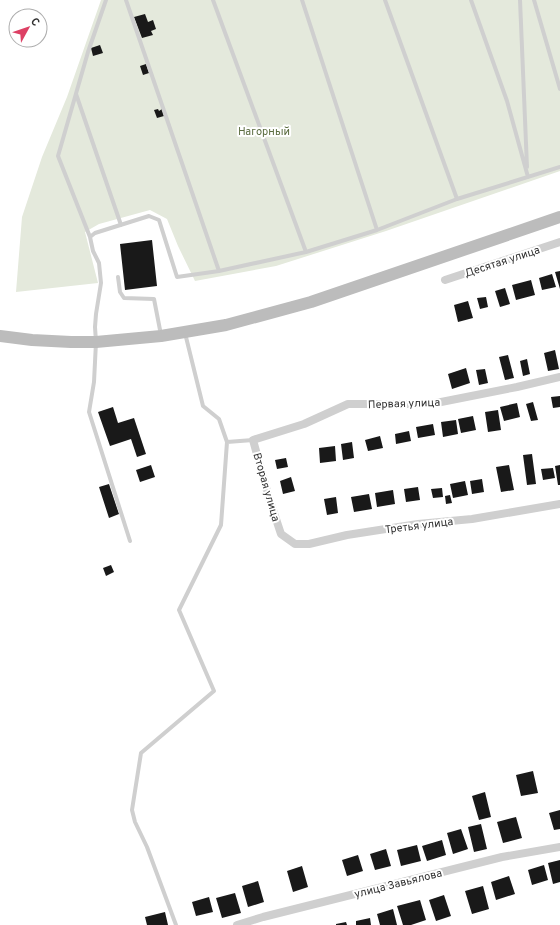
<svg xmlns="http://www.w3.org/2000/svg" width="560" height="925" viewBox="0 0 560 925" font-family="Overpass,sans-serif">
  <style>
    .green { fill: #e4e9dc }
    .building { fill: #191919 }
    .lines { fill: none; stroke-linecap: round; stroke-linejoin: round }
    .service { stroke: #cfcfcf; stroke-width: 4 }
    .minor { stroke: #cfcfcf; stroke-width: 8 }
    .secondary { stroke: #bcbcbc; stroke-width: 12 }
    .labels { text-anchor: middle; stroke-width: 4; stroke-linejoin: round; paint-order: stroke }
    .park-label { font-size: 11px; fill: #5c6d41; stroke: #fff }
    .street-label { font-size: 11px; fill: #323232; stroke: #fff }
  </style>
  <rect width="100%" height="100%" fill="#fff"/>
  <path class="green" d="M 101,0 L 560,0 L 560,171 L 386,231 L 276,266 L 195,281 L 178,246 L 167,219 L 150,210 L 99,224 L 85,232 L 98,283 L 16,292 L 22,217 L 42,157 L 67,97 Z"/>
  <path class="building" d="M 145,14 L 148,22 L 153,20 L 156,29 L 151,31 L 153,35 L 142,38 L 134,17 Z
    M 100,45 L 103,53 L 93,56 L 91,48 Z
    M 146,64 L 149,73 L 143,75 L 140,66 Z
    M 158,109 L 159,111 L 162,109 L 164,116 L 157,118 L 154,110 Z
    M 152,240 L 157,286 L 125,290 L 120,244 Z
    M 560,271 L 560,289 L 555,272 Z
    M 552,274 L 556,287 L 542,290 L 539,278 Z
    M 531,280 L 535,295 L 516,300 L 512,285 Z
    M 505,288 L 510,304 L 500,307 L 495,291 Z
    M 486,297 L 488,307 L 480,309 L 477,298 Z
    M 468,301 L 473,318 L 458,322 L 454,305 Z
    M 555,350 L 559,369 L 548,371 L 544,353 Z
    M 508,355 L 514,378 L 505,380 L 499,357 Z
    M 527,359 L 530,374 L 523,376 L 520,361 Z
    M 466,368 L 470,383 L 452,389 L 448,374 Z
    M 485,369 L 488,383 L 479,385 L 476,370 Z
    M 560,396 L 560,407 L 553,408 L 551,397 Z
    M 533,402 L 538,420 L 531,421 L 526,404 Z
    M 517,403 L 520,417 L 504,421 L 500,407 Z
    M 113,407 L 118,423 L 134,418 L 146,454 L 137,457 L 131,439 L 110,446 L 98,412 Z
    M 498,410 L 501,430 L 488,432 L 485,412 Z
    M 473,416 L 476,430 L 461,433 L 458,419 Z
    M 456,420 L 458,434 L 443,437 L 441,422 Z
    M 433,424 L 435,435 L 418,438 L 416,427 Z
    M 409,431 L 411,441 L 396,444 L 395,434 Z
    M 380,436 L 383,448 L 368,451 L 365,440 Z
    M 352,442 L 354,458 L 343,460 L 341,444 Z
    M 335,446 L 336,461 L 320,463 L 319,448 Z
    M 532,454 L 536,484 L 527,485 L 523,455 Z
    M 286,458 L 288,467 L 277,469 L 275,460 Z
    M 151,465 L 155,477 L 140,482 L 136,470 Z
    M 509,465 L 514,490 L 501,492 L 496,467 Z
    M 560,465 L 560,485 L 558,485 L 555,466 Z
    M 553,468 L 555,478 L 543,480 L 541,469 Z
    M 291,477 L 295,491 L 283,494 L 280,481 Z
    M 482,479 L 484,492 L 472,494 L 470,481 Z
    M 465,481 L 468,495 L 453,498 L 450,484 Z
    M 109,484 L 119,514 L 109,518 L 99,487 Z
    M 418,487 L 420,500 L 406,502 L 404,489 Z
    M 442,488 L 443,497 L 433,498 L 431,489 Z
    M 393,490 L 395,504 L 377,507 L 375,493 Z
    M 369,494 L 372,509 L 354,512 L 351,497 Z
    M 450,495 L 452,503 L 446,504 L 445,496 Z
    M 336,497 L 338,513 L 327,515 L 324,499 Z
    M 111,565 L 114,572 L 106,576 L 103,568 Z
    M 533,771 L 538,793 L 521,796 L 516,775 Z
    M 485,792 L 491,817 L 479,820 L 472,796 Z
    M 560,810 L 560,829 L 554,830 L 549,813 Z
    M 516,817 L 522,838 L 503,843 L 497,822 Z
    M 481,824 L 487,849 L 474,852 L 468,827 Z
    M 461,829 L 468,849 L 453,854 L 447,833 Z
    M 442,840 L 446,855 L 427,861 L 422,846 Z
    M 417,845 L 421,861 L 401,866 L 397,850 Z
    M 386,849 L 391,866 L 375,870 L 370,854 Z
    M 358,855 L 363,871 L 347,876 L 342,860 Z
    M 560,860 L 560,882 L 553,884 L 548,863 Z
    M 544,865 L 548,880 L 532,885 L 528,870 Z
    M 302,866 L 308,887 L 293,892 L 287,871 Z
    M 509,876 L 515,894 L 496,900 L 491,882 Z
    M 258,881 L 264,902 L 248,907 L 242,886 Z
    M 483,886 L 489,909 L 472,914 L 465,891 Z
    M 235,893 L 241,913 L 222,918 L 216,898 Z
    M 444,895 L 451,916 L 436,921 L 429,900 Z
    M 209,897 L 213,912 L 196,916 L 192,902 Z
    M 420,900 L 426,920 L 411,925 L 403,925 L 397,906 Z
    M 393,909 L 397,925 L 380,925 L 377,914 Z
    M 165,912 L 168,925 L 147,925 L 145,917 Z
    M 370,918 L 371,925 L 356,925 L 356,921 Z
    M 346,922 L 347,925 L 336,925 L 336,924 Z"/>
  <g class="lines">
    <path class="service" d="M 126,0 L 219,271
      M 213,0 L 306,252
      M 302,0 L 377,230
      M 385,0 L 457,199
      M 471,0 L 507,101 L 528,177
      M 520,0 L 527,167
      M 534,0 L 560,89
      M 76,94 L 121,225
      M 90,237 L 58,156 L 88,52 L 106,0
      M 118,277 L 120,292 L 124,298 L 154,299 L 161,335
      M 185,333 L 203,406 L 219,419 L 227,442 L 253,440
      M 130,541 L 89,412 L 94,382 L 96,342 L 95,327 L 96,314 L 101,283 L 99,263 L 93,251 L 90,237 L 95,233 L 149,216 L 159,220 L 177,277 L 219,271 L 306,252 L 377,230 L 457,199 L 560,167
      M 176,925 L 147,847 L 135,822 L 132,810 L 141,753 L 214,691 L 179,610 L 221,525 L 227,442"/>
    <path class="minor" d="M 445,280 L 560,242
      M 560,377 L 517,387 L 431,404 L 348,404 L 304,424 L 253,440 L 269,498 L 281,534 L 295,544 L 309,544 L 347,535 L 418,524 L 472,519 L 560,504
      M 237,925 L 263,917 L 502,857 L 560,847"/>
    <path class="secondary" d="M 0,336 L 32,340 L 71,342 L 96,342 L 161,336 L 226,325 L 311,302 L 560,217"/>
  </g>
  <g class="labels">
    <g class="park-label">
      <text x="264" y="135">Нагорный</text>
    </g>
    <g class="street-label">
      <text transform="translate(502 261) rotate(-18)" y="4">Десятая улица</text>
      <text transform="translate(404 403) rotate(-2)" y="4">Первая улица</text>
      <text transform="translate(267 487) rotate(74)" y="4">Вторая улица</text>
      <text transform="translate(419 525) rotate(-7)" y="4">Третья улица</text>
      <text transform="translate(398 883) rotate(-14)" y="4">улица Завьялова</text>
    </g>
  </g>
  <g transform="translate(28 28) rotate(50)"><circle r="19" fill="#ffffff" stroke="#adadad"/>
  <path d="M0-3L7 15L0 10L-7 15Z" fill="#dd4064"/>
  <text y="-6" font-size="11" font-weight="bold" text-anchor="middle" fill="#323232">С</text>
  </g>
</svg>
